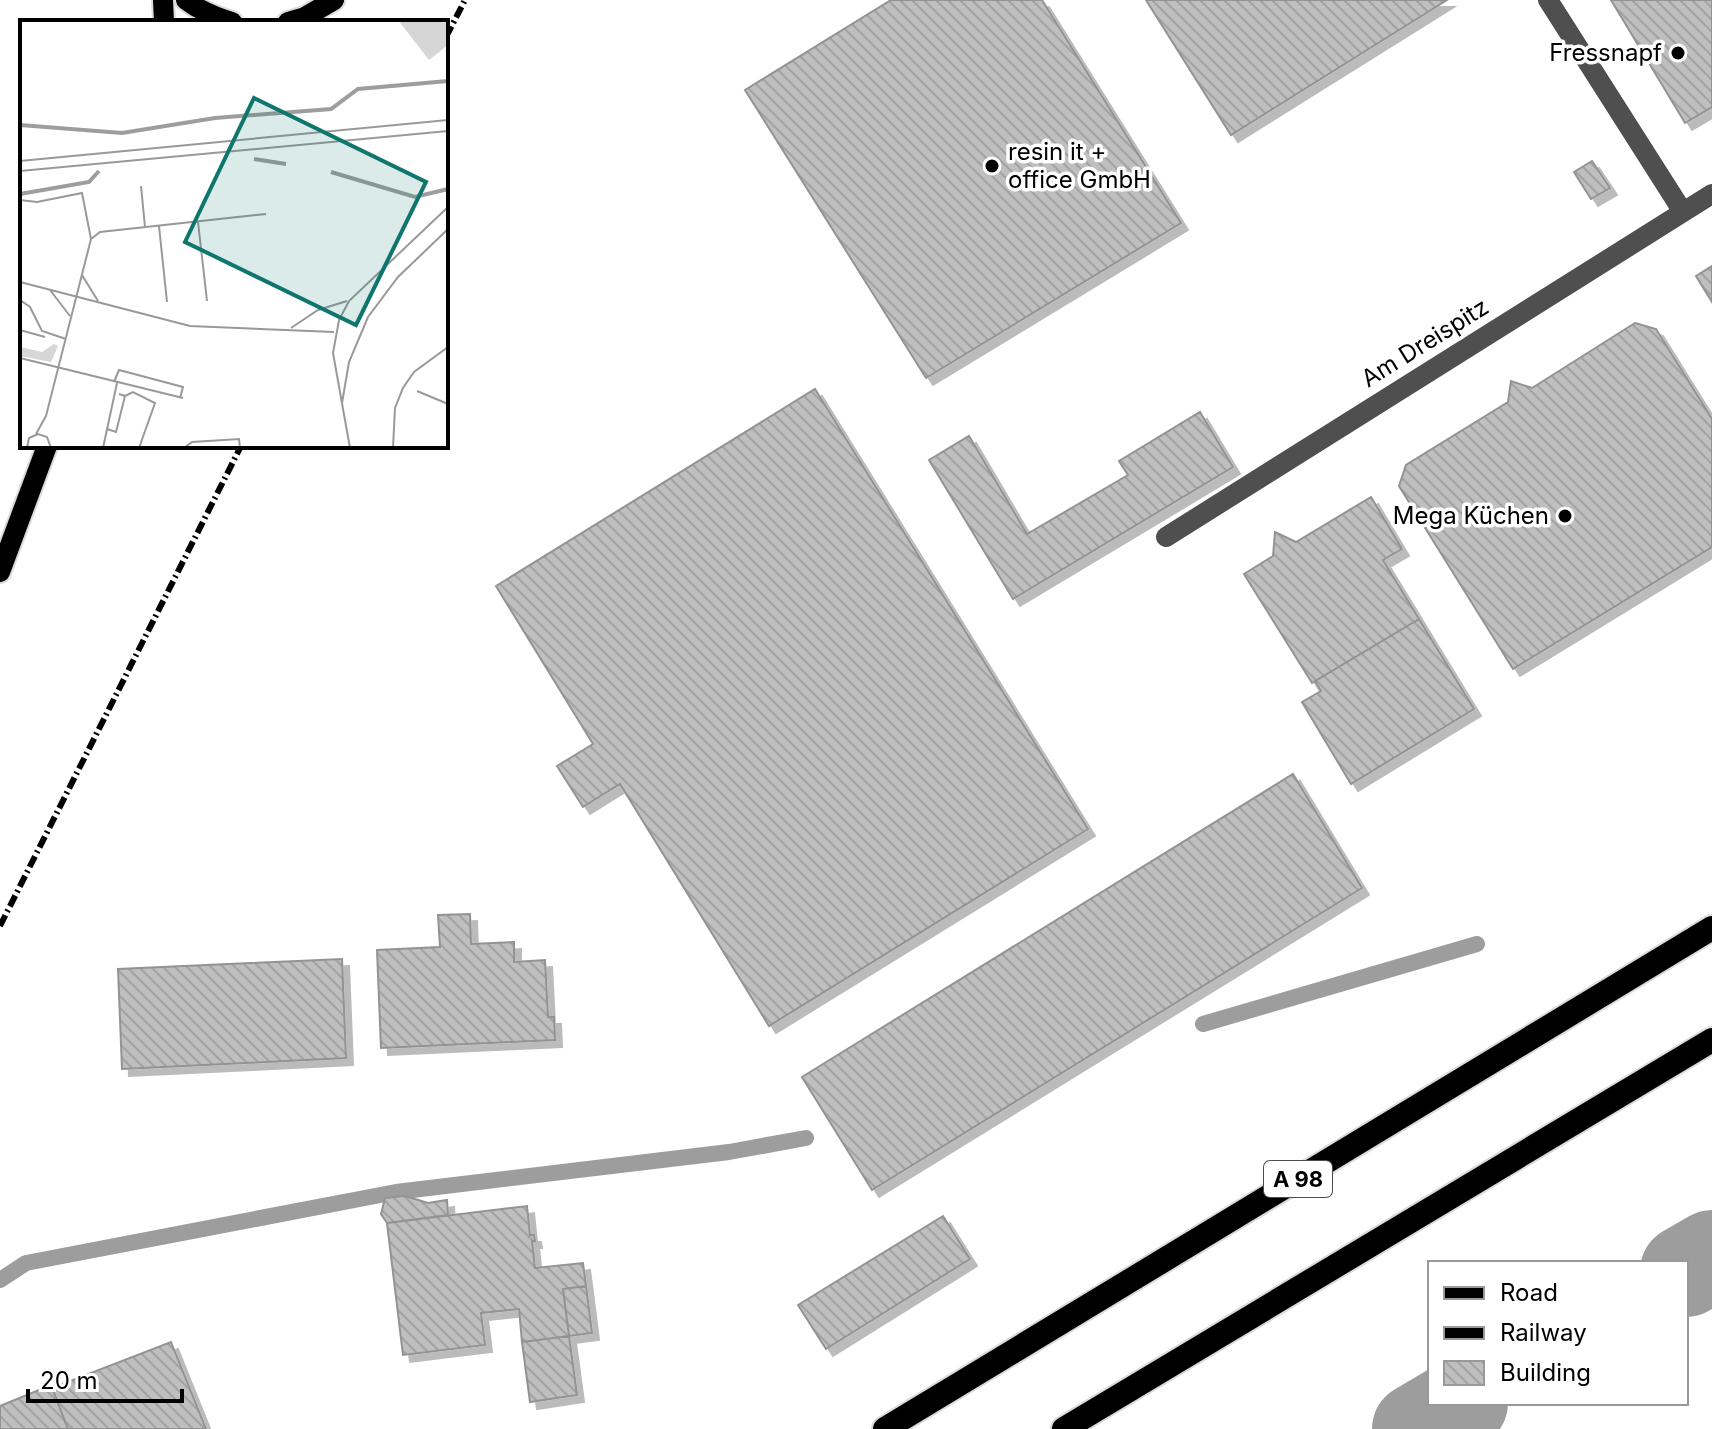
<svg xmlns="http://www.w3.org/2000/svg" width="1712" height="1429" viewBox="0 0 1712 1429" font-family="Inter,sans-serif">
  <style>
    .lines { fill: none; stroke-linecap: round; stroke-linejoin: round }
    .stream { stroke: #9d9d9d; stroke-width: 16 }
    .river { stroke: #9d9d9d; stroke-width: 92 }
    .building { fill: url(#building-back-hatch); stroke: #939393; stroke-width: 2; filter: url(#shadow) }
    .major-casing { stroke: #dbdbdb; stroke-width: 24 }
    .highway-casing { stroke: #dbdbdb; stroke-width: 28 }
    .minor { stroke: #4f4f4f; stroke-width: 20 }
    .major { stroke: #000; stroke-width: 20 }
    .highway { stroke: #000; stroke-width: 24 }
    .rail { stroke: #000; stroke-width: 6; stroke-dasharray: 12 4 2 4; stroke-linecap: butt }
    .poi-dot { fill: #000; stroke: #fff; stroke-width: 3 }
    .labels { text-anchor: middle; stroke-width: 7; stroke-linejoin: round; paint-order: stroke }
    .shield { fill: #fff; stroke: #4c4c4c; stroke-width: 2 }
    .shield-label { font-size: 22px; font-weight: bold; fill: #000 }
    .poi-label { font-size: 24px; fill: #000; stroke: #fff; text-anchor: end }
    .street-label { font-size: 24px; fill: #000; stroke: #fff }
    .inset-river { fill: none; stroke: #9d9d9d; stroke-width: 4 }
    .inset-road { fill: none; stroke: #999; stroke-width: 2 }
    .view { fill: #0f766e; fill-opacity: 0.15; stroke: #0f766e; stroke-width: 4 }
    .inset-edge { fill: none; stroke: #000; stroke-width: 4 }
  </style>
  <defs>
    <pattern id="building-back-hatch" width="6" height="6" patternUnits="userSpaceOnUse" patternTransform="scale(2)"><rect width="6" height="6" fill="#bfbfbf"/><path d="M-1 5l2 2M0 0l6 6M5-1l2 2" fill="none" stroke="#a2a2a2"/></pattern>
    <filter id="shadow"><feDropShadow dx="7" dy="7" stdDeviation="0" flood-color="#0004"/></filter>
  </defs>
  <rect width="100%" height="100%" fill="#fff"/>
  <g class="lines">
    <path class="stream" d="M 1203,1024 L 1477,944
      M 0,1280 L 26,1263 L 396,1192 L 729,1152 L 806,1138"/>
    <path class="river" d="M 1686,1271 L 1712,1256
      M 1418,1429 L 1462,1403"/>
  </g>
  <path class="building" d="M 891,0 L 1042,0 L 1181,223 L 926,378 L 745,90 Z
    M 1146,0 L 1447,0 L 1231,135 Z
    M 1611,0 L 1712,0 L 1712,107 L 1685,123 Z
    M 1592,161 L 1610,188 L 1591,199 L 1574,172 Z
    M 1712,266 L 1712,302 L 1696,276 Z
    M 1635,323 L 1656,329 L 1712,419 L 1712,547 L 1513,669 L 1399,486 L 1406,465 L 1508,402 L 1511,381 L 1532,388 Z
    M 815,389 L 1088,829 L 769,1026 L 620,784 L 583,807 L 557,766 L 593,744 L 496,586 Z
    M 1200,412 L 1233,467 L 1013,599 L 929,460 L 969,436 L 1027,534 L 1128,475 L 1119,461 Z
    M 1371,497 L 1402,549 L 1383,560 L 1419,619 L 1312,683 L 1244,574 L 1273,556 L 1275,532 L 1296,542 Z
    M 1419,619 L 1474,709 L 1351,784 L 1302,702 L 1321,691 L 1315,681 Z
    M 1293,774 L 1362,888 L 872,1190 L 802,1077 Z
    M 470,914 L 471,944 L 514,942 L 514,962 L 545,960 L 548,1017 L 554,1017 L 555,1040 L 381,1048 L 377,950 L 440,947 L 438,915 Z
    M 342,959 L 346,1058 L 122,1069 L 118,969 Z
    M 405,1196 L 428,1203 L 447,1200 L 448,1215 L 387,1223 L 381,1214 L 385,1198 Z
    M 527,1206 L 530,1235 L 534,1235 L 535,1241 L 532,1241 L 535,1268 L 583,1263 L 586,1286 L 563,1289 L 569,1336 L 522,1342 L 519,1309 L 481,1313 L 485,1345 L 403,1355 L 387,1223 Z
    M 943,1216 L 970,1259 L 826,1349 L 798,1305 Z
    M 586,1286 L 592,1333 L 569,1336 L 563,1289 Z
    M 569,1336 L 577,1395 L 530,1402 L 522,1342 Z
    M 171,1342 L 206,1429 L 68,1429 L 52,1388 Z
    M 51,1385 L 68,1429 L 0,1429 L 0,1406 Z"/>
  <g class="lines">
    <defs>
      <path id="major" d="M 163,0 L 164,22
        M 186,0 C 200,11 215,17 232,22
        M 288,22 L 305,17 L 334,0
        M 0,572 L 47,446"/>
      <path id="highway" d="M 885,1429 L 1712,928
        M 1064,1429 L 1712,1040"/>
    </defs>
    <use href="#major" class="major-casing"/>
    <use href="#highway" class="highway-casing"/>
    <path class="minor" d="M 1548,0 L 1683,212
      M 1166,537 L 1712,194"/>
    <use href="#major" class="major"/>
    <use href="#highway" class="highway"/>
    <path class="rail" d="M 446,37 L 465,0
      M 0,926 L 241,446"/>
  </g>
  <g class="poi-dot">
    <circle cx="1678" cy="53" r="8"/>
    <circle cx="992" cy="166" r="8"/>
    <circle cx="1565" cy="516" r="8"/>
  </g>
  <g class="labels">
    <rect class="shield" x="1264" y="1161" width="68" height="36" rx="6"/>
    <g class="shield-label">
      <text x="1298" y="1187">A 98</text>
    </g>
    <g class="poi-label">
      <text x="1662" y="61">Fressnapf</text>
      <text x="1008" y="160" text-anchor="start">resin it +<tspan x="1008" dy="28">office GmbH</tspan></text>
      <text x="1549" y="524">Mega Küchen</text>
    </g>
    <g class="street-label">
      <text transform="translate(1425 343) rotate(-32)" y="8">Am Dreispitz</text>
    </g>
  </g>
  <g transform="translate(20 20)">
    <rect width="428" height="428" fill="#fff"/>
    <path d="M 378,0 L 428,0 L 428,25 L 409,40 Z" fill="#d6d6d6"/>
    <path d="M 34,324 L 38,326 L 31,342 L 0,336 L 0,327 L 22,332 Z" fill="#d6d6d6"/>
    <path class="inset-river" d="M 0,105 L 102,113 L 195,98 L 311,89 L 338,69 L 428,61M 234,139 L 266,144M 311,152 L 395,177 L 428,169M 0,174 L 69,162 L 79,151"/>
    <path class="inset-road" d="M 0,141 L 428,100M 0,151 L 428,111M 121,166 L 125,207M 0,180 L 17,182 L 62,173 L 71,219M 178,202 L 187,281M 139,206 L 147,282M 62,255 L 78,281M 0,262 L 170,306 L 314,312M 30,270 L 50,296M 0,280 L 10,287 L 22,311 L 46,319M 271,308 L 298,290 L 327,281M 0,310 L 25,317M 0,338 L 163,378M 94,362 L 99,350 L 163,367 L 160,378M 397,371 L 428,384M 105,376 L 113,372 L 135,383 L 119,428M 322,383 L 329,342 L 348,297 L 378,257 L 428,209M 87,409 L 96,412 L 105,376 L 99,374M 16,414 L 26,396 L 71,219 L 80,212 L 246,194M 7,428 L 9,418 L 18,414 L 27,417 L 31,428M 83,428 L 97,363M 164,428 L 172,422 L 219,419 L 220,428M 330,428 L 313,333 L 319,300 L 329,281 L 428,187M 373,428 L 375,388 L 383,368 L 394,352 L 428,327"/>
    <path class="view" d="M 234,78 L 406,162 L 336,305 L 165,222 Z"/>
    <rect width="428" height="428" class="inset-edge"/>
  </g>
  <rect x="1428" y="1261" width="260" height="144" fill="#ffffff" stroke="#999999" stroke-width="2"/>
  <rect x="1444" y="1287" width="40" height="12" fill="#000000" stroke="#999999" stroke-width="2"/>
  <text x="1500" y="1301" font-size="24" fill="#000000">Road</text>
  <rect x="1444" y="1327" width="40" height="12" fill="#000000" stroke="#999999" stroke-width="2"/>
  <text x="1500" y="1341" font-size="24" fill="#000000">Railway</text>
  <rect x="1444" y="1361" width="40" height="24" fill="url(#building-back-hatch)" stroke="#999999" stroke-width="2"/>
  <text x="1500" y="1381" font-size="24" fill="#000000">Building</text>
  <path d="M28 1389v12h154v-12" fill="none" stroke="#000000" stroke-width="4"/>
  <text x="40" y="1389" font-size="24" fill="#000000" stroke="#ffffff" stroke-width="6" paint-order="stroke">20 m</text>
</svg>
